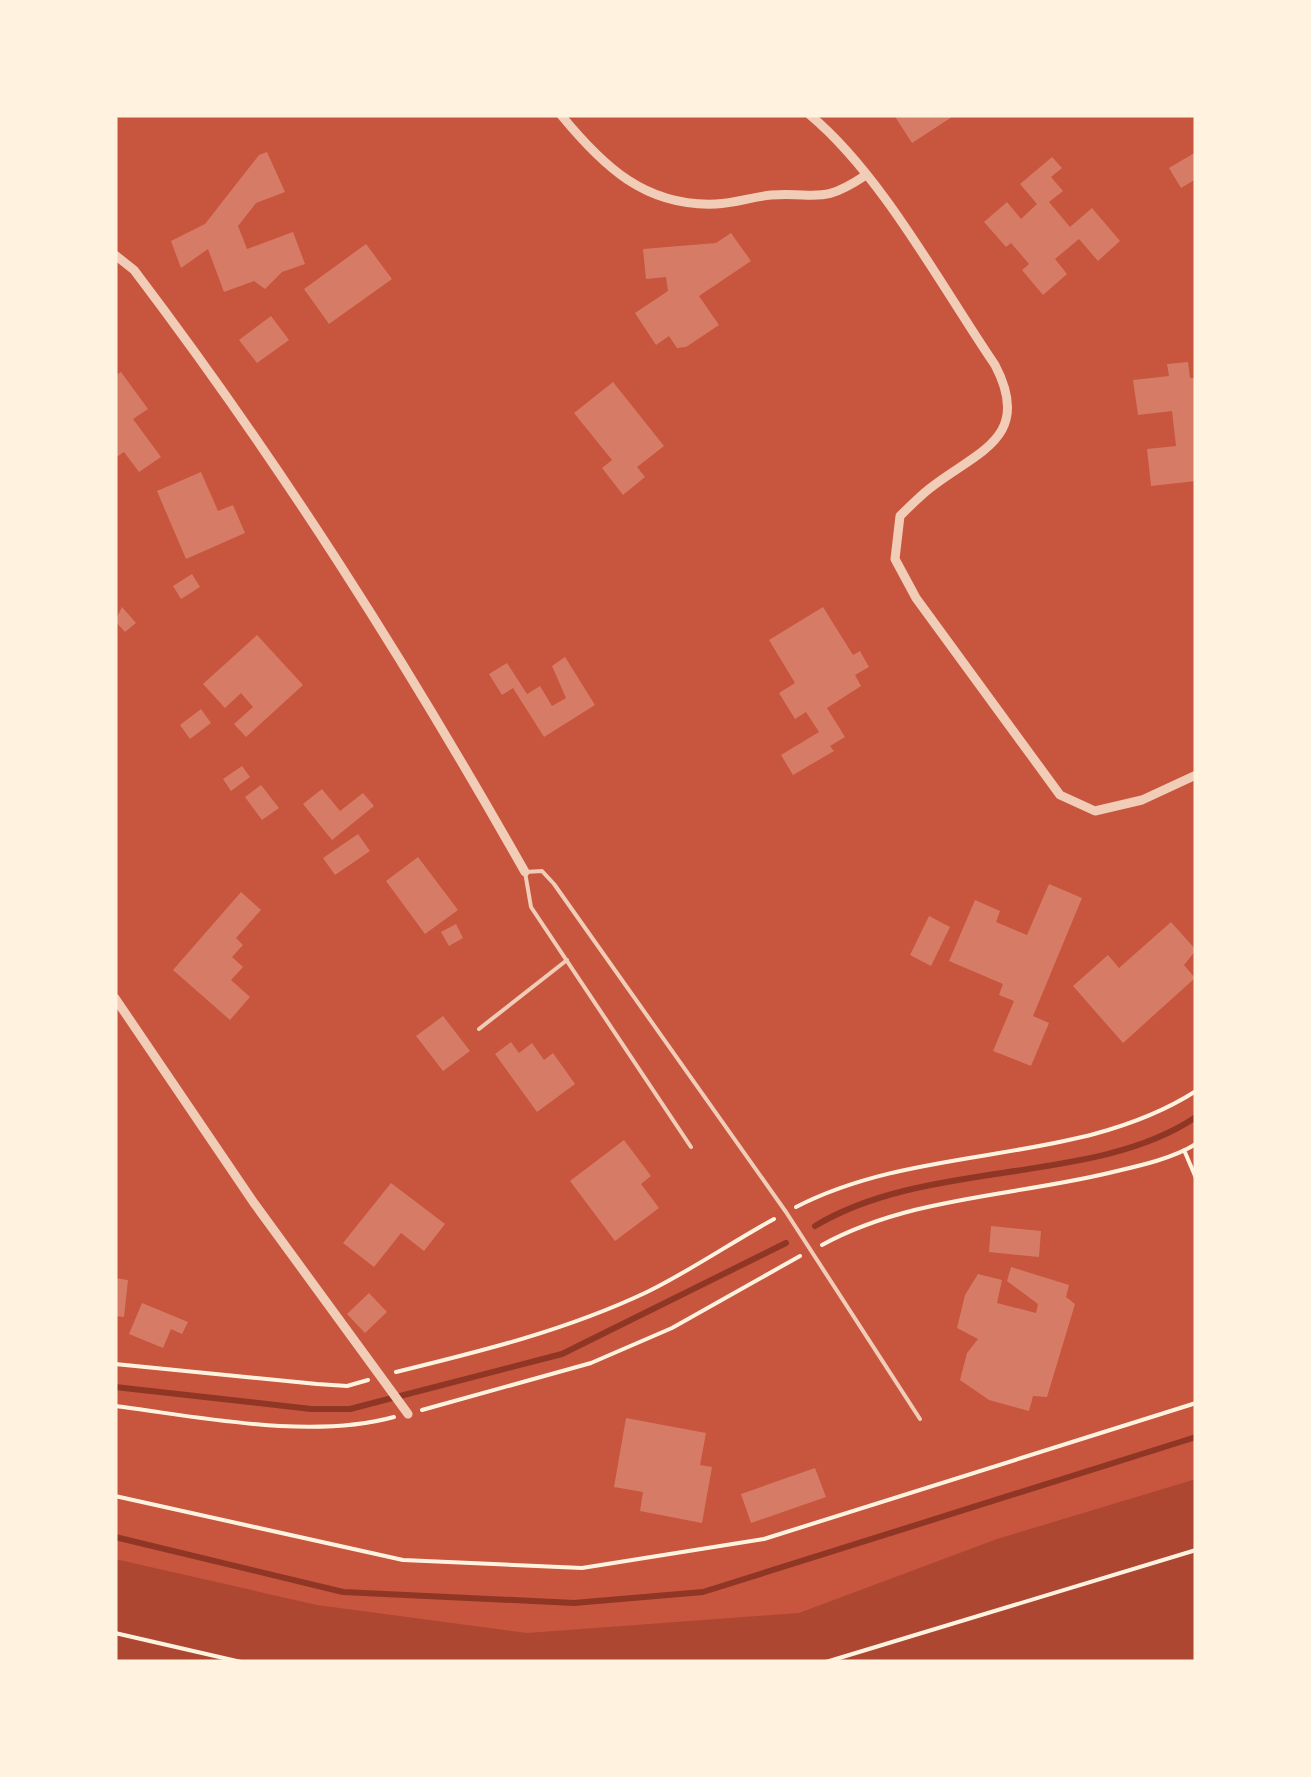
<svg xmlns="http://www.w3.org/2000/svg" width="1311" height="1777" viewBox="0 0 1311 1777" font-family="'Public Sans',sans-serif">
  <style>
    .green { fill: #ae4732 }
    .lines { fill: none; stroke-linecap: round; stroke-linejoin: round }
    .stream { stroke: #8f3625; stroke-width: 6 }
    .building { fill: #d67c66 }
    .path { stroke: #fff3e0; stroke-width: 4 }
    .service { stroke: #f1ccb7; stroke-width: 4 }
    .minor { stroke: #f1ccb7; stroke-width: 9 }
  </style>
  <rect width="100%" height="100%" fill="#c8553d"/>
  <path class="green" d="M 1196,1479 L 1196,1662 L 115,1662 L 115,1559 L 317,1605 L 527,1633 L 799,1613 L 997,1539 Z"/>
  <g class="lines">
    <path class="stream" d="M 815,1226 C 928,1158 1094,1186 1196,1117
      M 115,1387 L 311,1409 L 350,1409 L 562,1354 L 786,1243
      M 115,1537 L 343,1592 L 574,1603 L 703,1592 L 1196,1437"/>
  </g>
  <path class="building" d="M 894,115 L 955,115 L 912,143 Z
    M 267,152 L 285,192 L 256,203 L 238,226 L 247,249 L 293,232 L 305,264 L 282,272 L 265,289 L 254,281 L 224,292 L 208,249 L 181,268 L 171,241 L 205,224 L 259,155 Z
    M 1196,152 L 1196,179 L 1181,188 L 1169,168 Z
    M 1052,157 L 1062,168 L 1051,177 L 1063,191 L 1049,202 L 1070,227 L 1092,208 L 1120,241 L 1098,261 L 1079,239 L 1055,259 L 1067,274 L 1043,295 L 1022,270 L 1029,264 L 1011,243 L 1006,247 L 984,222 L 1007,202 L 1021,219 L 1037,204 L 1020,184 Z
    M 731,233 L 751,261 L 699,296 L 719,325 L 686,347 L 677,348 L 669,336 L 656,345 L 635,313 L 668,291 L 666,277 L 646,279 L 643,249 L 716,243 Z
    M 366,244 L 392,279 L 329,324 L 304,289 Z
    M 271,316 L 289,340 L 257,363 L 239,340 Z
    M 1188,362 L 1190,378 L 1196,378 L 1196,481 L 1151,486 L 1147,449 L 1176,446 L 1172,411 L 1138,415 L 1133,380 L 1169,376 L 1167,364 Z
    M 121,372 L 148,409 L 133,419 L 161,457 L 139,472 L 124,452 L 115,458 L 115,376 Z
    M 613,382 L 664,446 L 637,467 L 645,477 L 623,495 L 602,468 L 612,460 L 574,413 Z
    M 201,472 L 218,511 L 233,505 L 245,533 L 186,559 L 157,491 Z
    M 192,574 L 200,587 L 181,599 L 173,586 Z
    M 122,607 L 136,623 L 125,632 L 115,621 Z
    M 823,607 L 853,655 L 860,651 L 869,667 L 855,675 L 861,686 L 827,708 L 845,737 L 830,746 L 834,751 L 793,775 L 781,755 L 819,732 L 806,712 L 795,719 L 779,693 L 795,683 L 769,640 Z
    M 257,635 L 303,685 L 246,737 L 234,724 L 253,707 L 241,693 L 225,708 L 203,684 Z
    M 565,657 L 595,705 L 544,737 L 513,688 L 502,695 L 489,674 L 507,663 L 527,694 L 540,686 L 552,706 L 566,698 L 552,666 Z
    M 201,709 L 211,723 L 190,739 L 180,725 Z
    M 242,766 L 250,777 L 231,791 L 223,779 Z
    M 261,785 L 279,808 L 262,820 L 245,797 Z
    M 322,789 L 340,811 L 363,793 L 374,806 L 332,840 L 303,804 Z
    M 358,834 L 370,851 L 335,875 L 323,858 Z
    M 418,857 L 458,910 L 425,934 L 386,881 Z
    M 1049,884 L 1082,898 L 1033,1016 L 1049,1023 L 1031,1066 L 993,1051 L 1014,1001 L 999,995 L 1003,984 L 949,961 L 975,900 L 1000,911 L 996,922 L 1027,935 Z
    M 241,892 L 261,910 L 236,938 L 243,945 L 232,957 L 243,967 L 231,980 L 250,997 L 230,1020 L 173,970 Z
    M 929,916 L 950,927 L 931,966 L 910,955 Z
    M 1171,922 L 1196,950 L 1184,965 L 1195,978 L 1123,1043 L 1073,986 L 1108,955 L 1119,968 Z
    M 456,924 L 463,938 L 449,946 L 441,932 Z
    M 443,1016 L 470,1051 L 443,1071 L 416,1036 Z
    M 511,1042 L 519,1053 L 532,1043 L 544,1060 L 553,1053 L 575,1084 L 537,1112 L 495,1054 Z
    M 624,1140 L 651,1176 L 641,1184 L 659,1208 L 615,1241 L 570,1181 Z
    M 391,1183 L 445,1224 L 424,1251 L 401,1233 L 374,1267 L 343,1243 Z
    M 991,1226 L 1041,1231 L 1039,1257 L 989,1252 Z
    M 1011,1267 L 1069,1285 L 1066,1297 L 1075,1304 L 1047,1397 L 1033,1396 L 1029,1411 L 989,1400 L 960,1380 L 967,1353 L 978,1339 L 957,1328 L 965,1295 L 978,1274 L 1002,1280 L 997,1303 L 1036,1313 L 1038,1304 L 1007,1281 Z
    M 115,1278 L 128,1280 L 124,1317 L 115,1316 Z
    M 369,1293 L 387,1312 L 365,1333 L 347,1314 Z
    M 142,1303 L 188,1322 L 182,1334 L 171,1329 L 163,1348 L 129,1334 Z
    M 626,1418 L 706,1433 L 700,1465 L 712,1467 L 702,1523 L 640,1511 L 643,1492 L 614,1487 Z
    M 815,1468 L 826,1497 L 751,1523 L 741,1494 Z"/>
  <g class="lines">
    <path class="path" d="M 1184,1150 L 1196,1178
      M 796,1207 C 922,1142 1077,1167 1196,1091
      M 822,1245 C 911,1196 1019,1196 1117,1171 C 1143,1165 1173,1158 1196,1144
      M 115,1364 L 317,1384 L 347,1386 L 368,1380
      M 396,1372 C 482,1351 567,1330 647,1292 C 690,1271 732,1242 774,1219
      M 115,1406 C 201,1417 310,1440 394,1417
      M 422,1410 L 591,1363 L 672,1328 L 800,1256
      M 115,1496 L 403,1560 L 582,1568 L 764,1539 L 1196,1403
      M 115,1633 L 241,1662
      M 826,1662 L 1196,1550"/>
    <path class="service" d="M 479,1029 L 567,960
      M 691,1147 L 531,907 L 525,872 L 542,871 L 554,884 L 786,1212 L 920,1419"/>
    <path class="minor" d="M 561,115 C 603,166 645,207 716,204 C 735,203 752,197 771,195 C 819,192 821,205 866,175
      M 810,115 C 882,175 941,286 995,365 C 1034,439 975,452 929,489 C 919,497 909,507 900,516 L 895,559 L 916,598 L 1060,795 L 1095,811 L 1142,800 L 1196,775
      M 115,255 L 134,270 C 281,464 405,660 525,872
      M 115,998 L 254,1203 L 408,1414"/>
  </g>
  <rect width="1311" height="1777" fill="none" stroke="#fff3e0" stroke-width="235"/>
</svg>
